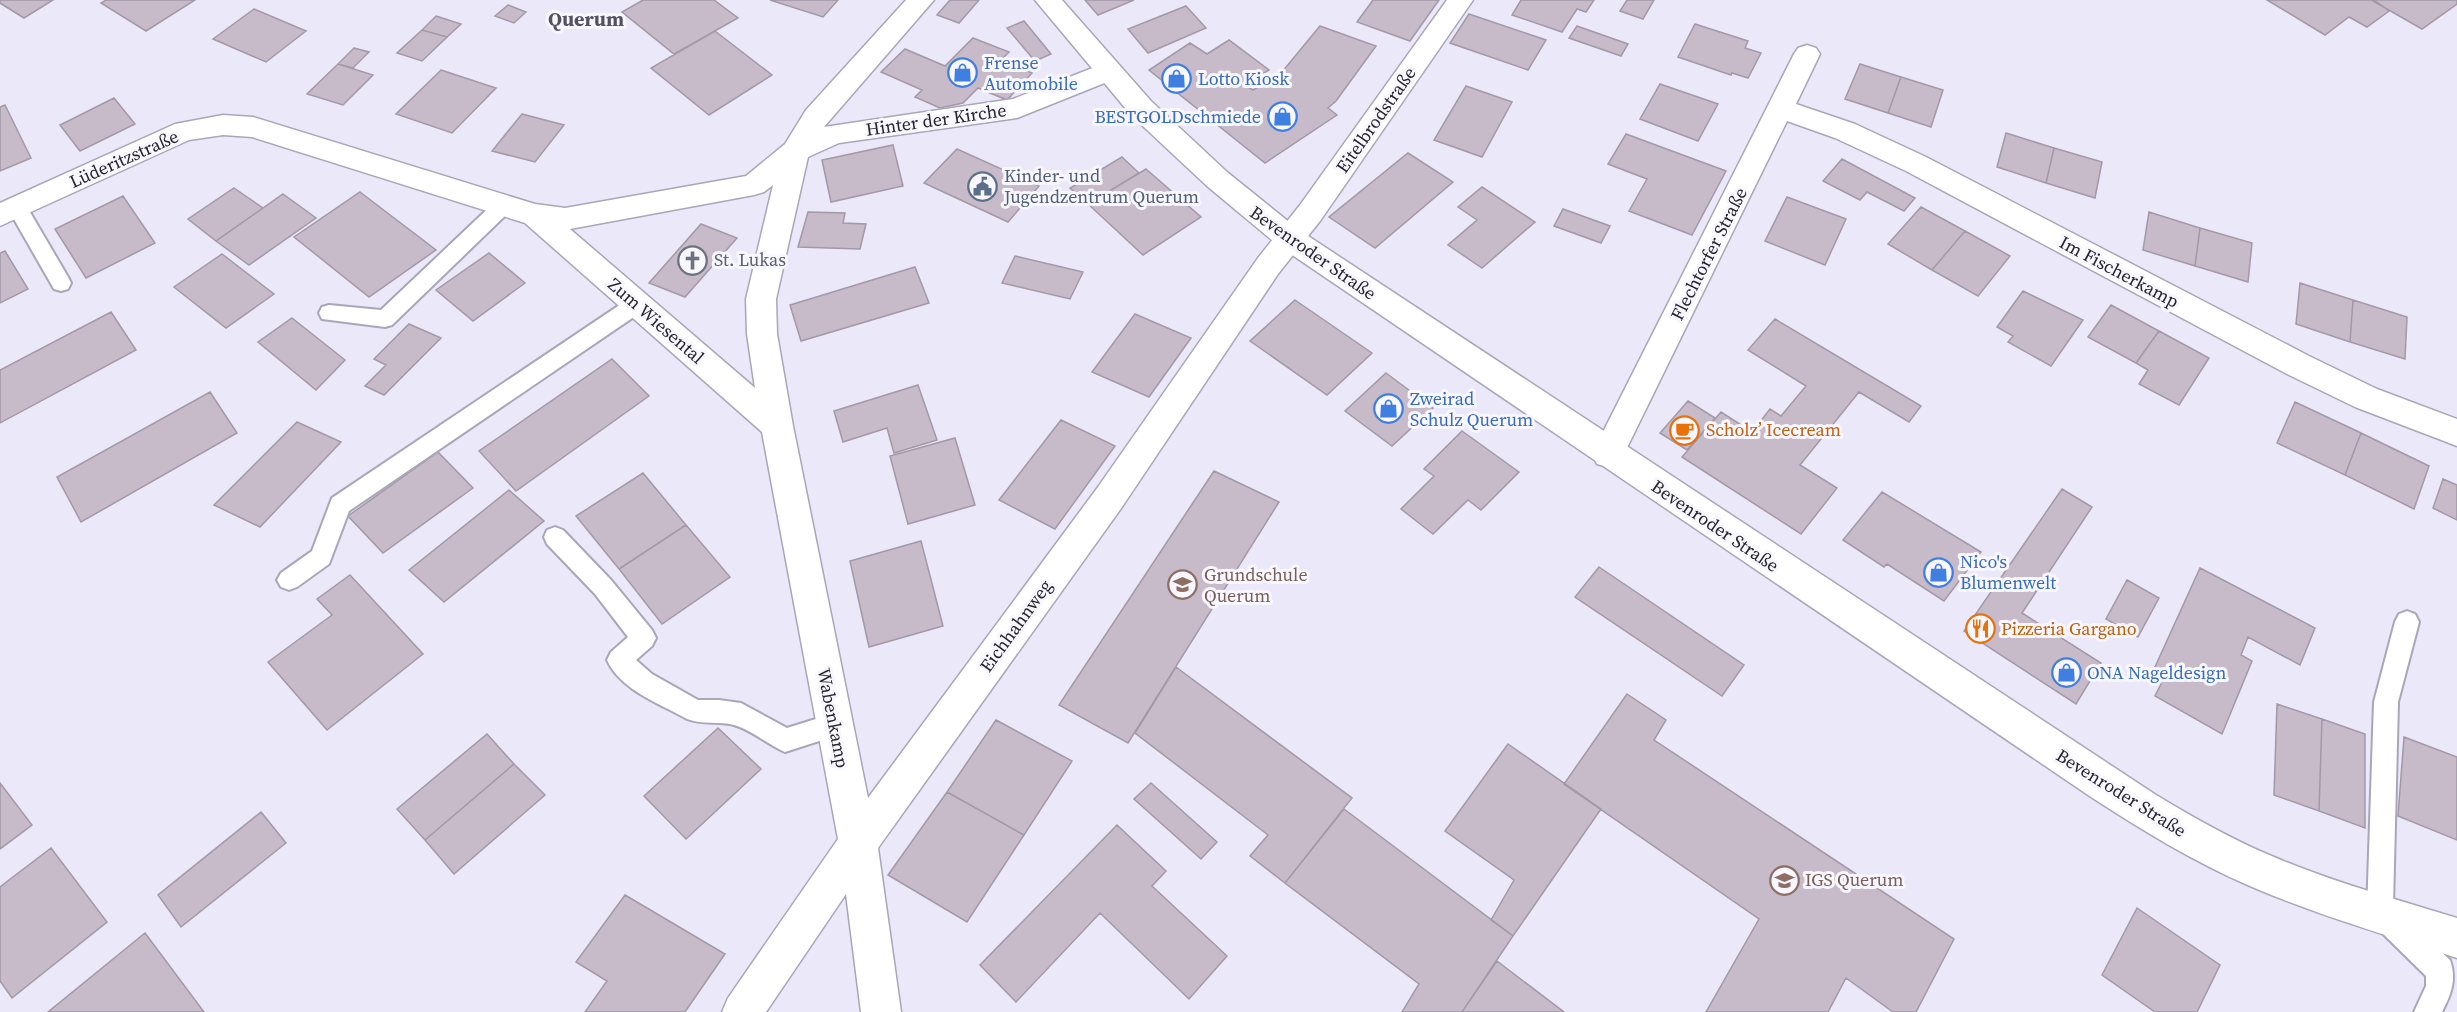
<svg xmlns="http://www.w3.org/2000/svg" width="2457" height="1012" viewBox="0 0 2457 1012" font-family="'Source Serif 4',serif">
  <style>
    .building { fill: #c7bbca; stroke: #a398a7; stroke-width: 1.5 }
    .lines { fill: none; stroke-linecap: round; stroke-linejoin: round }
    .lane-casing { stroke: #a9a6b8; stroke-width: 4 }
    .street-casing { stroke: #a9a6b8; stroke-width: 3 }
    .secondary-casing { stroke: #a9a6b8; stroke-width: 3 }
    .lane { fill: #fff; fill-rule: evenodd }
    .street { fill: #fff; fill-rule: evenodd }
    .secondary { fill: #fff; fill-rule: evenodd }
    .labels { text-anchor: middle; stroke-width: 6; stroke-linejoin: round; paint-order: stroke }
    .shop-label { font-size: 18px; fill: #366cbe; stroke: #f8f6fe; text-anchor: start }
    .street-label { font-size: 18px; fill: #26242b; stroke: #f8f6fe }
    .service-label { font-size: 18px; fill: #4e5e75; stroke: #f8f6fe; text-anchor: start }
    .worship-label { font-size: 18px; fill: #5b616d; stroke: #f8f6fe; text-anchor: start }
    .food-label { font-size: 18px; fill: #c56008; stroke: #f8f6fe; text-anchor: start }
    .education-label { font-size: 18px; fill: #785e54; stroke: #f8f6fe; text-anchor: start }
    .far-district-label { font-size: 20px; font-weight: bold; fill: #545160; stroke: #f8f6fe }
  </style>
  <rect width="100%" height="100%" fill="#ebe8fa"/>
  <path class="building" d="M 0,0 L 53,0 L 24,18 L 0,3 Z
    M 106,0 L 195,0 L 146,31 L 101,3 Z
    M 643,0 L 714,0 L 738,18 L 674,54 L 622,12 Z
    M 770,0 L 838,0 L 823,17 Z
    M 950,0 L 979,0 L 959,23 L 937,15 Z
    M 1085,0 L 1134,0 L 1098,15 Z
    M 1373,0 L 1439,0 L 1410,41 L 1357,22 Z
    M 1521,0 L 1594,0 L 1586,12 L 1577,9 L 1562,32 L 1512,15 Z
    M 1627,0 L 1654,0 L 1643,19 L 1620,11 Z
    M 2267,0 L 2374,0 L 2389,11 L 2367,27 L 2349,17 L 2325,35 Z
    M 2375,0 L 2457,0 L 2457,4 L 2422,29 L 2373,1 Z
    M 508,5 L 526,12 L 514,23 L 495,16 Z
    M 1186,6 L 1206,28 L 1148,53 L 1128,29 Z
    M 254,9 L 306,31 L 266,62 L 213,39 Z
    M 1469,14 L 1546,40 L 1528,70 L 1450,43 Z
    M 436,16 L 461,24 L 447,37 L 422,30 Z
    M 1024,21 L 1051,54 L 1035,61 L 1007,28 Z
    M 1695,24 L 1748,41 L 1745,48 L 1761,53 L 1748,78 L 1732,73 L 1731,75 L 1678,57 Z
    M 1320,26 L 1376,46 L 1336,101 L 1328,108 L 1337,115 L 1265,163 L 1149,70 L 1190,43 L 1207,54 L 1229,40 L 1269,70 L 1245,85 L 1253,90 L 1282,72 Z
    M 1577,26 L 1628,44 L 1621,56 L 1569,38 Z
    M 422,30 L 447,37 L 422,61 L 397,53 Z
    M 715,31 L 772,75 L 709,115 L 651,68 Z
    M 973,38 L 1009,52 L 1001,60 L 1032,73 L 1007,100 L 978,88 L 963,103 L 940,108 L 915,97 L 922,90 L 881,72 L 905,49 L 945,66 Z
    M 354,48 L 369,52 L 353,68 L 338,64 Z
    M 338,64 L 373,75 L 343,105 L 307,94 Z
    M 1860,64 L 1901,77 L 1888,113 L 1845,99 Z
    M 441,70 L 496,88 L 452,133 L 396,114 Z
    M 1901,77 L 1943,90 L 1931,127 L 1888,113 Z
    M 1660,84 L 1718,104 L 1698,141 L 1640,119 Z
    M 1466,86 L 1512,102 L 1482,157 L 1434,140 Z
    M 114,98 L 135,124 L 80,151 L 60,125 Z
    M 5,105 L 31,158 L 0,171 L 0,107 Z
    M 522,114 L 564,125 L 535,162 L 492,151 Z
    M 2006,133 L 2054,148 L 2046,183 L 1997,167 Z
    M 1626,134 L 1726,171 L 1692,235 L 1629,211 L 1647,179 L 1608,164 Z
    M 893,145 L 903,186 L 831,202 L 822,160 Z
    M 2054,148 L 2102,162 L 2095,198 L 2046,183 Z
    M 957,149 L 1039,186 L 1008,222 L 924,183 Z
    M 1408,153 L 1453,182 L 1375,248 L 1329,217 Z
    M 1122,157 L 1139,173 L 1088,204 L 1070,188 Z
    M 1842,159 L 1915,198 L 1904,211 L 1867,192 L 1860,200 L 1823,181 Z
    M 1146,169 L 1201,217 L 1143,255 L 1088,204 Z
    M 1482,187 L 1535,222 L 1482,268 L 1448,245 L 1477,220 L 1458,207 Z
    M 234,188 L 263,208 L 216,241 L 188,219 Z
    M 360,192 L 436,250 L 369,297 L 294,237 Z
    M 283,194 L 316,218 L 249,265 L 216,241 Z
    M 123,196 L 155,243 L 86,278 L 55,229 Z
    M 1787,197 L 1846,219 L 1825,265 L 1765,241 Z
    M 1921,207 L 1965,231 L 1932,270 L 1888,244 Z
    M 1563,209 L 1610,226 L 1601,243 L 1554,226 Z
    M 808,212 L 845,213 L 843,223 L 866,224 L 860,249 L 798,247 Z
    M 2149,212 L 2200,228 L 2195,266 L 2143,250 Z
    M 701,224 L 737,238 L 685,297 L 649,283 Z
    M 2200,228 L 2252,243 L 2248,282 L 2195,266 Z
    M 1965,231 L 2010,256 L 1978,296 L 1932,270 Z
    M 5,251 L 28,289 L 0,303 L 0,253 Z
    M 489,253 L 525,283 L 473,321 L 436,290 Z
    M 222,254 L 274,294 L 226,328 L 174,287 Z
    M 1015,256 L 1083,272 L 1070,299 L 1002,283 Z
    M 915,267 L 929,303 L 801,341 L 790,305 Z
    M 2300,283 L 2353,300 L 2350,342 L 2296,324 Z
    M 2023,291 L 2083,320 L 2051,366 L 2008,342 L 2013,336 L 1997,327 Z
    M 1295,300 L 1372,353 L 1327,395 L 1250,341 Z
    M 2353,300 L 2407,317 L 2405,359 L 2350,342 Z
    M 2111,305 L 2159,331 L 2136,363 L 2088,337 Z
    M 111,312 L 136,350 L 0,423 L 0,370 Z
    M 1135,314 L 1191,338 L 1149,397 L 1092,372 Z
    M 292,318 L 345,360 L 316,390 L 258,342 Z
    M 1775,319 L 1921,406 L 1909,422 L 1859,392 L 1800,465 L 1837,488 L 1801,534 L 1682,457 L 1721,412 L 1752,432 L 1770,409 L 1781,416 L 1806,386 L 1748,350 Z
    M 409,324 L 441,338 L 384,395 L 365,386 L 386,365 L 374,359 Z
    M 2159,331 L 2209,358 L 2179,405 L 2139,384 L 2148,370 L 2136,363 Z
    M 612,359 L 649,396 L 516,491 L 479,451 Z
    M 1386,373 L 1433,408 L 1392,446 L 1345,411 Z
    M 918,385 L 937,440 L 894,453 L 887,428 L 843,442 L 834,411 Z
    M 210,392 L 237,433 L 81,522 L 57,477 Z
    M 1688,401 L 1715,418 L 1687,450 L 1660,433 Z
    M 2295,402 L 2361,433 L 2345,475 L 2277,443 Z
    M 1061,420 L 1115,446 L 1055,529 L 999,500 Z
    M 297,422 L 341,442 L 260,527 L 214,505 Z
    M 1462,431 L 1519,472 L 1481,510 L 1468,500 L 1433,534 L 1401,509 L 1434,476 L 1424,469 Z
    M 2361,433 L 2429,466 L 2414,509 L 2345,475 Z
    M 955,438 L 975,505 L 908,524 L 890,456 Z
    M 438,452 L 473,488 L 383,553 L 348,516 Z
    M 1214,471 L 1279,502 L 1128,743 L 1059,705 Z
    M 643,473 L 686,525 L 619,569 L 576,516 Z
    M 2443,479 L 2457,485 L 2457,520 L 2433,508 Z
    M 2062,489 L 2092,507 L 2022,613 L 2101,663 L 2076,704 L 1964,631 Z
    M 509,490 L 544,521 L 444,602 L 409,570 Z
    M 1882,492 L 1981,552 L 1944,601 L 1887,564 L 1884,567 L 1843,540 Z
    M 686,525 L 730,577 L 662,624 L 619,569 Z
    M 921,541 L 943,626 L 869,647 L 850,561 Z
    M 1599,567 L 1744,665 L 1722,696 L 1575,597 Z
    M 2200,568 L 2315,628 L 2300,665 L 2248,637 L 2241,655 L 2252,661 L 2222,734 L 2155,696 L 2161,684 L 2150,678 Z
    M 350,575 L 423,654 L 327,730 L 268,662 L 332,615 L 317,599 Z
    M 2127,580 L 2159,598 L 2138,637 L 2106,619 Z
    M 1176,667 L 1352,798 L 1285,883 L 1250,856 L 1268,835 L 1135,733 Z
    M 1627,694 L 1666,720 L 1654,740 L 1954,939 L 1916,1012 L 1893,1012 L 1846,978 L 1828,1012 L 1706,1012 L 1759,919 L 1564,784 Z
    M 2277,704 L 2322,719 L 2319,811 L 2274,795 Z
    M 2322,719 L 2365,734 L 2365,828 L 2319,811 Z
    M 996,720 L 1072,761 L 1024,835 L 947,792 Z
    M 718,728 L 761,769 L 686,839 L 644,796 Z
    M 487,734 L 514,764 L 425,840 L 397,809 Z
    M 2404,737 L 2457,757 L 2457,840 L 2398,816 Z
    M 1508,744 L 1601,809 L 1513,936 L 1491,920 L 1514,880 L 1445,831 Z
    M 514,764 L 545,795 L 454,874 L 425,840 Z
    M 0,783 L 32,825 L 0,849 Z
    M 1151,783 L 1217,842 L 1201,859 L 1134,799 Z
    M 947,792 L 1024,835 L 967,922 L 888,875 Z
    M 1344,809 L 1513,936 L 1462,1012 L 1402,1012 L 1419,984 L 1285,883 Z
    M 261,812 L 286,843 L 181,927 L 158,895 Z
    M 1117,825 L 1166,871 L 1152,886 L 1227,956 L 1189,999 L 1100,913 L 1016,1002 L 980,965 Z
    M 51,848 L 107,922 L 12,998 L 0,981 L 0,887 Z
    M 625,895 L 725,954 L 685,1012 L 585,1012 L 607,981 L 576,962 Z
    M 2137,908 L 2220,965 L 2197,1012 L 2155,1012 L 2102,975 Z
    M 145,933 L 204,1012 L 48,1012 Z
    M 1497,961 L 1564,1012 L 1462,1012 Z"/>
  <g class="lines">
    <defs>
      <path id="lane" d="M 503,199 L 510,201 L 513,206 L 510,211 L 392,325 L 385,327 L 322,319 L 319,313 L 322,307 L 329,305 L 381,310 L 496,201 Z
        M 17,200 L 24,202 L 68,277 L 71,283 L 68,289 L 61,291 L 54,289 L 7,207 L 10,202 Z
        M 637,296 L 644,298 L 647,304 L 644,310 L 349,511 L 329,564 L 297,587 L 289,590 L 281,587 L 277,580 L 281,573 L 312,551 L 332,498 L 630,298 Z
        M 555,527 L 563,530 L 611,580 L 652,630 L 656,638 L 652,646 L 636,660 L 652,674 L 698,700 L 719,700 L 741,703 L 787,728 L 835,713 L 844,717 L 847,725 L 844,733 L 785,752 C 768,745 752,730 734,725 C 719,721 702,725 687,719 C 661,704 620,690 607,660 L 611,652 L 628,637 L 595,594 L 547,544 L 544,537 L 547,530 Z
        M 2407,611 L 2415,614 L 2419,622 L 2398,702 L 2393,907 L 2450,960 C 2457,980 2451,994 2442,1012 L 2414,1012 L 2426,986 L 2426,976 L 2371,922 L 2367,913 L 2374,702 L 2395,622 L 2399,614 Z"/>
      <path id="street" d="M 906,0 L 934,0 L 824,127 L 1013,99 L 1108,62 L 1117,64 L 1121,71 L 1117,78 L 1017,118 L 839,143 L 808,157 L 776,299 L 777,334 L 793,426 L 868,798 L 1098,487 L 1258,258 L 1300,205 L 1447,0 L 1473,0 L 1320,221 L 1278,274 L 1122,507 L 878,848 L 901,1012 L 861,1012 L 846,894 L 766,1012 L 722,1012 L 728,998 L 838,839 L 762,432 L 525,223 L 252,137 L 223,135 L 189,140 L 0,226 L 0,203 L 175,124 L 223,115 L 253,117 L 535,204 L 565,208 L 746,176 L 785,144 L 806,110 ZM 773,185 L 746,299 L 747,334 L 755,388 L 570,229 L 754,195 L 764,192 Z
        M 1807,45 L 1816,48 L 1820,54 L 1796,104 L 1855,124 L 1926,157 L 2309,356 L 2377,389 L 2457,419 L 2457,446 L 2355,407 L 2287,374 L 1906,171 L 1835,138 L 1787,121 L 1619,464 L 1608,467 L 1597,464 L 1592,454 L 1597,444 L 1794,54 L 1798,48 Z"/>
      <path id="secondary" d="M 1035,0 L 1062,0 L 1151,101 L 1227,172 L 1299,230 L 2156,795 C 2194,818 2233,840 2274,857 C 2333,882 2396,899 2457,918 L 2457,958 C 2387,935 2317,915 2250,886 C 2194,862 2142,830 2091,797 L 1279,246 L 1207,186 L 1131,115 Z"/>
    </defs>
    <use href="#lane" class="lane-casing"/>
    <use href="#street" class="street-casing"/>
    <use href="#secondary" class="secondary-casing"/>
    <use href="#lane" class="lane"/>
    <use href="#street" class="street"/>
    <use href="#secondary" class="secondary"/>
  </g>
  <defs>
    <symbol id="shop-ring" viewBox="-11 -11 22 22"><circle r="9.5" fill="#f8f6fe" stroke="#3f7fe0" stroke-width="1.5"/><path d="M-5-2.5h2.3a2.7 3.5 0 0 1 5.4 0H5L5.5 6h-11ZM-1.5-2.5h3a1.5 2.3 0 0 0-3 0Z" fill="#3f7fe0"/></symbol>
    <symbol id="civic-ring" viewBox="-11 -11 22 22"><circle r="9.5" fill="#f8f6fe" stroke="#5c6f8a" stroke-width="1.5"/><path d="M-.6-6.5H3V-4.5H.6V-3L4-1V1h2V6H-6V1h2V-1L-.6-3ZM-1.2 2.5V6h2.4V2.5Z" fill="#5c6f8a"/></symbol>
    <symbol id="church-ring" viewBox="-11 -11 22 22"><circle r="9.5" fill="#f8f6fe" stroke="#6b7280" stroke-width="1.5"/><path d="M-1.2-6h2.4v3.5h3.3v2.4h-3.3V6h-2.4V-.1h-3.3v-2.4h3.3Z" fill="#6b7280"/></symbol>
    <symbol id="cafe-ring" viewBox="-11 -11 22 22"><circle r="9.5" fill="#f8f6fe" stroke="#e8710a" stroke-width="1.5"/><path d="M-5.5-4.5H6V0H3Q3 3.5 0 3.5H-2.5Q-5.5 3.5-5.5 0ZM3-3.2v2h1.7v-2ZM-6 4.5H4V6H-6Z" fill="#e8710a"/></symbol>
    <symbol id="school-ring" viewBox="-11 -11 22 22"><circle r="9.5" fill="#f8f6fe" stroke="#8d6e63" stroke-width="1.5"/><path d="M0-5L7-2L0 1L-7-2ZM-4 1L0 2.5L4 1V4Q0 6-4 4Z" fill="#8d6e63"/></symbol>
    <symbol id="restaurant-ring" viewBox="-11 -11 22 22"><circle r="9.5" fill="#f8f6fe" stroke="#e8710a" stroke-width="1.5"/><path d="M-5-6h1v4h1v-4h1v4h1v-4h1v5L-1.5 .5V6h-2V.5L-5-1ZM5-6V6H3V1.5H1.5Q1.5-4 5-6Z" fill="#e8710a"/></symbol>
  </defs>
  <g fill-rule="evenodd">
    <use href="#shop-ring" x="946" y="56" width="33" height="33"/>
    <use href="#shop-ring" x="1160" y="62" width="33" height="33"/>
    <use href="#shop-ring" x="1266" y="100" width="33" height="33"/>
    <use href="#civic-ring" x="966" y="170" width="33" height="33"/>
    <use href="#church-ring" x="676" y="244" width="33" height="33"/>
    <use href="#shop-ring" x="1372" y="392" width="33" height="33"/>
    <use href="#cafe-ring" x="1668" y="414" width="33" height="33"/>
    <use href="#shop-ring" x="1922" y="556" width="33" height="33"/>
    <use href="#school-ring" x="1166" y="568" width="33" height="33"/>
    <use href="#restaurant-ring" x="1964" y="612" width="33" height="33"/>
    <use href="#shop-ring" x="2050" y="656" width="33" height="33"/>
    <use href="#school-ring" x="1768" y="864" width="33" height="33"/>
  </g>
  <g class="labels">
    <g class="shop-label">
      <text x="984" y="69">Frense<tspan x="984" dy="21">Automobile</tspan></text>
      <text x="1198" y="85">Lotto Kiosk</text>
      <text x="1261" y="123" text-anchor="end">BESTGOLDschmiede</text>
      <text x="1410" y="405">Zweirad<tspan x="1410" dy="21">Schulz Querum</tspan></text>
      <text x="1960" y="568">Nico's<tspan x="1960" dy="21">Blumenwelt</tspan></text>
      <text x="2087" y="679">ONA Nageldesign</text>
    </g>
    <g class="street-label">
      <text transform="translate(936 120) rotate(-8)" y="6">Hinter der Kirche</text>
      <text transform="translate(1376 120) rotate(-55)" y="6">Eitelbrodstraße</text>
      <text transform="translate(124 159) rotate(-24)" y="6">Lüderitzstraße</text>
      <text transform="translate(1313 253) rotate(35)" y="6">Bevenroder Straße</text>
      <text transform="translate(1709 254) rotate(-63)" y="6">Flechtorfer Straße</text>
      <text transform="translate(2119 272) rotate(28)" y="6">Im Fischerkamp</text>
      <text transform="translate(656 321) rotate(41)" y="6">Zum Wiesental</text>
      <text transform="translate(1715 526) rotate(34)" y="6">Bevenroder Straße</text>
      <text transform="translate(1016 626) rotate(-54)" y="6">Eichhahnweg</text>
      <text transform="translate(833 718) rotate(79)" y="6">Wabenkamp</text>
      <text transform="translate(2121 793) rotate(32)" y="6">Bevenroder Straße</text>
    </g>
    <g class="service-label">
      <text x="1004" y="182">Kinder- und<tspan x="1004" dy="21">Jugendzentrum Querum</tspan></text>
    </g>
    <g class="worship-label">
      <text x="714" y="266">St. Lukas</text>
    </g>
    <g class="food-label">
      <text x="1706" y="436">Scholz’ Icecream</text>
      <text x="2001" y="635">Pizzeria Gargano</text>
    </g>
    <g class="education-label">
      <text x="1204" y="581">Grundschule<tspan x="1204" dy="21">Querum</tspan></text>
      <text x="1805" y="886">IGS Querum</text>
    </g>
    <g class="far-district-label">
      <text x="586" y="26">Querum</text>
    </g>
  </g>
</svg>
